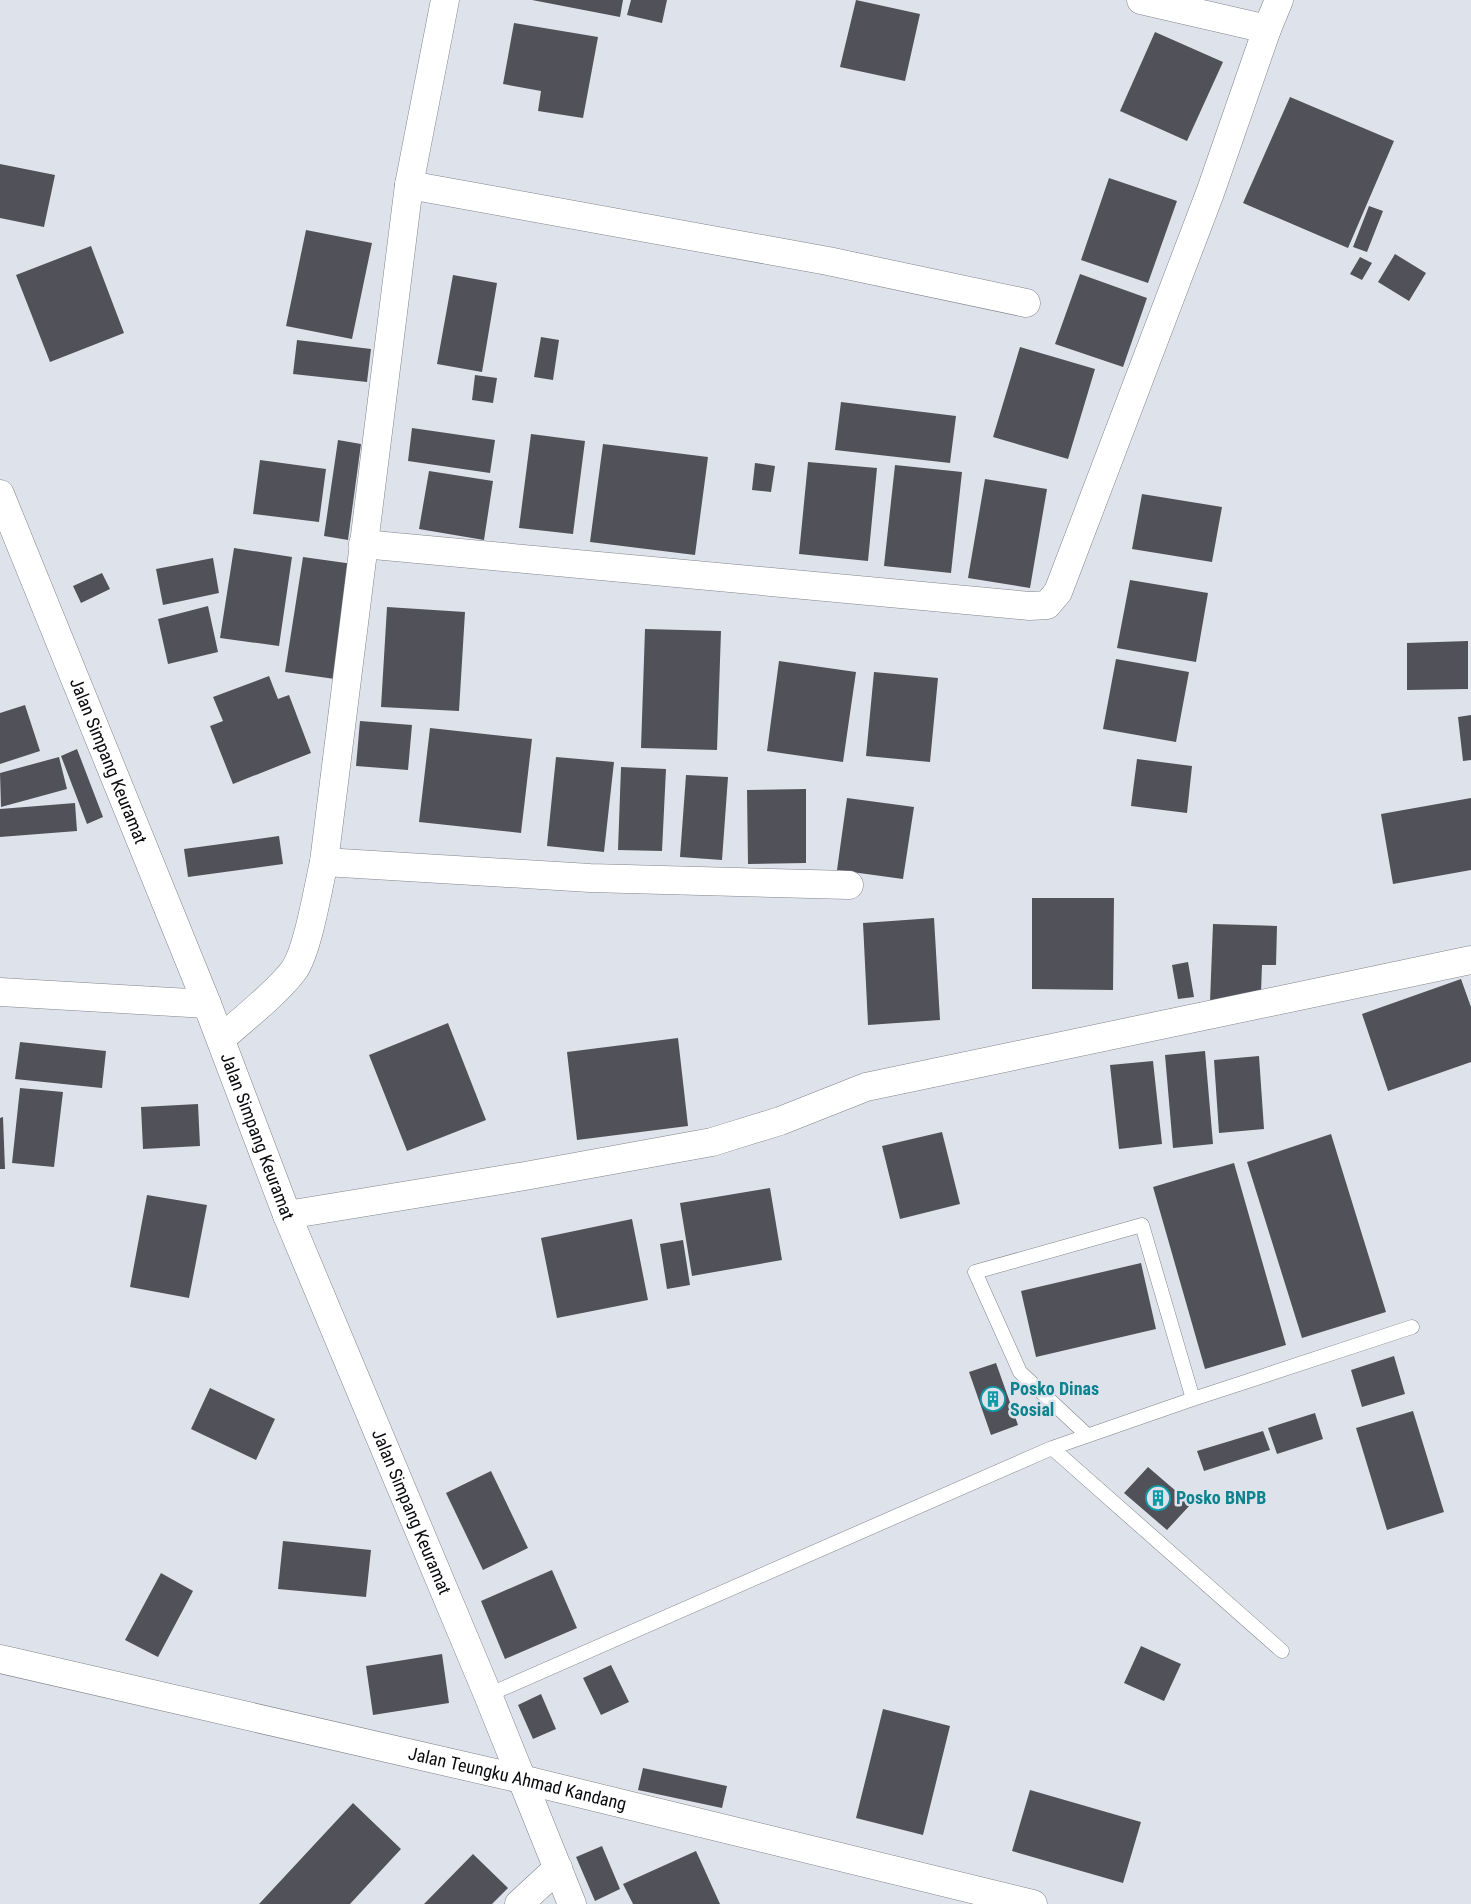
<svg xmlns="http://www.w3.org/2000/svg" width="1471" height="1904" viewBox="0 0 1471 1904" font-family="'Roboto Condensed',sans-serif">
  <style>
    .building { fill: #515259 }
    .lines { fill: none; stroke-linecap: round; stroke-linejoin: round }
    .service-casing { stroke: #80848b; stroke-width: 15 }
    .minor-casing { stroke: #80848b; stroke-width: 29 }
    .secondary-casing { stroke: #80848b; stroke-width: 29 }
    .service { stroke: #fff; stroke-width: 14 }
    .minor { stroke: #fff; stroke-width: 28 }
    .secondary { stroke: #fff; stroke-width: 28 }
    .labels { text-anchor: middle; stroke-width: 5; stroke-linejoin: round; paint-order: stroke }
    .street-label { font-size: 18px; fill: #0a0b0e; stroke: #dee3eb }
    .culture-label { font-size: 18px; font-weight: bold; fill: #0d838f; stroke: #dee3eb; text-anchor: start }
  </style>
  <rect width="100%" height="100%" fill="#dee3eb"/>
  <path class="building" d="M 532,0 L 623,0 L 620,17 Z
    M 631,0 L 667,0 L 662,23 L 627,15 Z
    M 856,0 L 920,14 L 905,81 L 840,67 Z
    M 514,23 L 598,37 L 583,118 L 538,111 L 541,91 L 503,84 Z
    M 1155,32 L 1223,62 L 1187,141 L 1120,111 Z
    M 1290,97 L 1394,141 L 1348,248 L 1243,203 Z
    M 0,164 L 55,175 L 44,227 L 0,218 Z
    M 1109,178 L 1177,201 L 1148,283 L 1081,260 Z
    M 1369,206 L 1383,211 L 1367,252 L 1353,247 Z
    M 306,230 L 372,243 L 352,339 L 286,326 Z
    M 91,246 L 124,333 L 50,362 L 16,275 Z
    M 1395,254 L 1426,273 L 1409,301 L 1378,282 Z
    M 1360,257 L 1372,263 L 1362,280 L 1350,274 Z
    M 1080,274 L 1147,298 L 1123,367 L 1055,344 Z
    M 453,275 L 497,283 L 482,372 L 437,364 Z
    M 541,337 L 559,340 L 553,380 L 534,377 Z
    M 297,340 L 371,349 L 367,382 L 293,374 Z
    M 1020,347 L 1095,369 L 1068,459 L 993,437 Z
    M 475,375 L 497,378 L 493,403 L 472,400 Z
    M 841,402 L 956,416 L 950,463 L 835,450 Z
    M 412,428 L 495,440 L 490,473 L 408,461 Z
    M 531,434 L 585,441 L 573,534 L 519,528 Z
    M 338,440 L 361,444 L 348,540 L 324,536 Z
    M 603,444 L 708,457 L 695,555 L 590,542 Z
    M 260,460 L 326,469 L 319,522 L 253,514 Z
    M 808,462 L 877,468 L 868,561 L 799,554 Z
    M 755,463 L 775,466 L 771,492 L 752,490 Z
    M 895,465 L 962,472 L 951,573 L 884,566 Z
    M 429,471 L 493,481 L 484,540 L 419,529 Z
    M 985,479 L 1047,489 L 1030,588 L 968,578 Z
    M 1142,494 L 1222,507 L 1212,562 L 1132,549 Z
    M 234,548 L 292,557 L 279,646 L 220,638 Z
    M 303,557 L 353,564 L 335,679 L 285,672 Z
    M 213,558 L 219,593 L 163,605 L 156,569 Z
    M 102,573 L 110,589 L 81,603 L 73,586 Z
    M 1130,580 L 1208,593 L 1196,662 L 1117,648 Z
    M 208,606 L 218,652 L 168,664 L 158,619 Z
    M 387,607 L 465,612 L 459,711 L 381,707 Z
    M 645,629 L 721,631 L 717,750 L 641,748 Z
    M 1468,641 L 1468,689 L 1407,690 L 1407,643 Z
    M 1116,659 L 1189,672 L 1176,742 L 1103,729 Z
    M 779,661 L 856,672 L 843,762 L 767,751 Z
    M 874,672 L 938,678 L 930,762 L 866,756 Z
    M 269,676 L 278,699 L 289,695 L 311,753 L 233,784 L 210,726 L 223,721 L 213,697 Z
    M 25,705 L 40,751 L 0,764 L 0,713 Z
    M 1471,715 L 1471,760 L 1463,761 L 1458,717 Z
    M 360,721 L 412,725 L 408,770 L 356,766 Z
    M 430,728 L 532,739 L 521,833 L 419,822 Z
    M 77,749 L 103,817 L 87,824 L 61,756 Z
    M 59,757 L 67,789 L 1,807 L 0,773 Z
    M 556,757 L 614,762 L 604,852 L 547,846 Z
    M 1137,759 L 1192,766 L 1187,813 L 1131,806 Z
    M 621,767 L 666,769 L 662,851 L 618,850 Z
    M 686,775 L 728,777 L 722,860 L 680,857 Z
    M 806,789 L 806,863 L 748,864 L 747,790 Z
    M 847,798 L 914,807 L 903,879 L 837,870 Z
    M 1471,798 L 1471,870 L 1393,884 L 1381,814 Z
    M 75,803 L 77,831 L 0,837 L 0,809 Z
    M 279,836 L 283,864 L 188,877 L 184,849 Z
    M 1032,898 L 1114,898 L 1113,990 L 1032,989 Z
    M 934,918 L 940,1020 L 868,1025 L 863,923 Z
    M 1213,924 L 1277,926 L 1276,965 L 1262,965 L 1261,993 L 1242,993 L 1241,1003 L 1210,1002 Z
    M 1188,962 L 1194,997 L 1178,999 L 1172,965 Z
    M 1461,979 L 1471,1007 L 1471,1062 L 1388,1091 L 1362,1014 Z
    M 448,1023 L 486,1120 L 407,1151 L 369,1055 Z
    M 678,1038 L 688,1126 L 577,1140 L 567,1052 Z
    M 20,1042 L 106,1051 L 102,1088 L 15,1079 Z
    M 1205,1051 L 1213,1144 L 1173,1148 L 1165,1055 Z
    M 1259,1056 L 1264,1129 L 1219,1133 L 1214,1060 Z
    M 1153,1061 L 1162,1144 L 1119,1149 L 1110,1065 Z
    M 20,1088 L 63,1092 L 54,1167 L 12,1163 Z
    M 198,1104 L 200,1146 L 143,1149 L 141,1107 Z
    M 3,1117 L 5,1169 L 0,1169 L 0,1118 Z
    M 942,1132 L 960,1204 L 900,1219 L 882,1146 Z
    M 1331,1134 L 1386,1312 L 1302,1338 L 1247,1162 Z
    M 1234,1163 L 1286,1345 L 1205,1369 L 1153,1187 Z
    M 770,1188 L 782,1260 L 692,1276 L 680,1203 Z
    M 147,1195 L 207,1205 L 189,1298 L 130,1287 Z
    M 632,1219 L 648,1300 L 557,1318 L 541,1238 Z
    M 683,1240 L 690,1285 L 667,1289 L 660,1244 Z
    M 1141,1263 L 1156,1329 L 1036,1357 L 1021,1291 Z
    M 1394,1356 L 1405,1394 L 1362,1407 L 1351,1370 Z
    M 996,1363 L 1018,1425 L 991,1435 L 969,1372 Z
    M 210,1388 L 275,1419 L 256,1460 L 191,1429 Z
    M 1413,1411 L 1444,1512 L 1387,1530 L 1356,1428 Z
    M 1315,1413 L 1323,1439 L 1277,1454 L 1268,1428 Z
    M 1263,1431 L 1270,1450 L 1204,1471 L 1197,1451 Z
    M 1148,1467 L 1191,1504 L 1167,1530 L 1124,1493 Z
    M 491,1471 L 528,1548 L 483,1570 L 446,1493 Z
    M 283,1541 L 371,1550 L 366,1597 L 278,1589 Z
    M 552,1570 L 577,1628 L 505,1659 L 481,1601 Z
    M 161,1573 L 193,1591 L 158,1657 L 125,1640 Z
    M 1141,1646 L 1181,1664 L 1164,1701 L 1124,1683 Z
    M 442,1654 L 449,1703 L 373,1715 L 366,1666 Z
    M 611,1665 L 629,1702 L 601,1715 L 583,1678 Z
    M 541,1694 L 556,1729 L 533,1739 L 518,1705 Z
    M 883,1709 L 950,1726 L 923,1835 L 856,1818 Z
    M 643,1768 L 727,1786 L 722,1808 L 638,1790 Z
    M 1030,1790 L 1141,1822 L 1123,1883 L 1012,1851 Z
    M 353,1803 L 401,1849 L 350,1904 L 259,1904 Z
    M 602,1846 L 620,1889 L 595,1901 L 576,1857 Z
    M 696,1851 L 720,1904 L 633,1904 L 623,1884 Z
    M 473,1854 L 508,1888 L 492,1904 L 424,1904 Z"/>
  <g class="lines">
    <defs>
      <path id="service" d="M 1087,1435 L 1020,1372 L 975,1272 L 1142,1225 L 1193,1399
        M 1052,1448 L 1282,1651
        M 488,1695 L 1052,1448 L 1193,1399 L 1412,1327"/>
      <g id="minor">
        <path d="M 1141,0 L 1267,29"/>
        <path d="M 409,185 L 828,261 L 1026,303"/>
        <path d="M 363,544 L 1030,606 L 1047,605 L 1058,592 L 1210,193 L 1267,29 L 1279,0"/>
        <path d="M 324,862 L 590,878 L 849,885"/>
        <path d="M 0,992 L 207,1004"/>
        <path d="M 221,1039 C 243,1019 277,993 294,970 C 308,950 318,888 324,862 L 409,185 L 445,0"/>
        <path d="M 287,1215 L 525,1176 L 712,1142 L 780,1121 L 866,1087 L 1471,960"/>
        <path id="s1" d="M 0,1659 L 521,1779 L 1033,1904"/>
        <path d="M 519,1904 L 558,1868"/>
      </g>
      <g id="secondary">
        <path id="s2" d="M 0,494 L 207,1004 L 287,1215 L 488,1695 L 572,1904"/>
      </g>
    </defs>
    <use href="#service" class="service-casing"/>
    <use href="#minor" class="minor-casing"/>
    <use href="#secondary" class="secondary-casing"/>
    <use href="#service" class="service"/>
    <use href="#minor" class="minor"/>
    <use href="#secondary" class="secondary"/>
  </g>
  <defs>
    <symbol id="building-ring" viewBox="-11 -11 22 22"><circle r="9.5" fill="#dee3eb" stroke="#0f9aa8" stroke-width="1.5"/><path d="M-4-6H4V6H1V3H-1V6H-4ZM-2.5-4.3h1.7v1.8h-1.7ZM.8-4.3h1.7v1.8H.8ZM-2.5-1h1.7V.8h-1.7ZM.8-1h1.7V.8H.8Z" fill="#0f9aa8"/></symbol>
  </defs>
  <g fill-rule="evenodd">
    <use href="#building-ring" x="979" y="1385" width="28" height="28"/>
    <use href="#building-ring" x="1144" y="1484" width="28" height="28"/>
  </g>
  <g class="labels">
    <g class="street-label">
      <text dy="6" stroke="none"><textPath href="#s2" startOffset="288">Jalan Simpang Keuramat</textPath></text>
      <text dy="6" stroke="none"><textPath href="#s2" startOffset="692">Jalan Simpang Keuramat</textPath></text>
      <text dy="6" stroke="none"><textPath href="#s2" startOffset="1098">Jalan Simpang Keuramat</textPath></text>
      <text dy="6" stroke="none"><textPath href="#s1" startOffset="531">Jalan Teungku Ahmad Kandang</textPath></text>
    </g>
    <g class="culture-label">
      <text x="1010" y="1395">Posko Dinas<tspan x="1010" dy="21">Sosial</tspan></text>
      <text x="1176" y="1504">Posko BNPB</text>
    </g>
  </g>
</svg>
